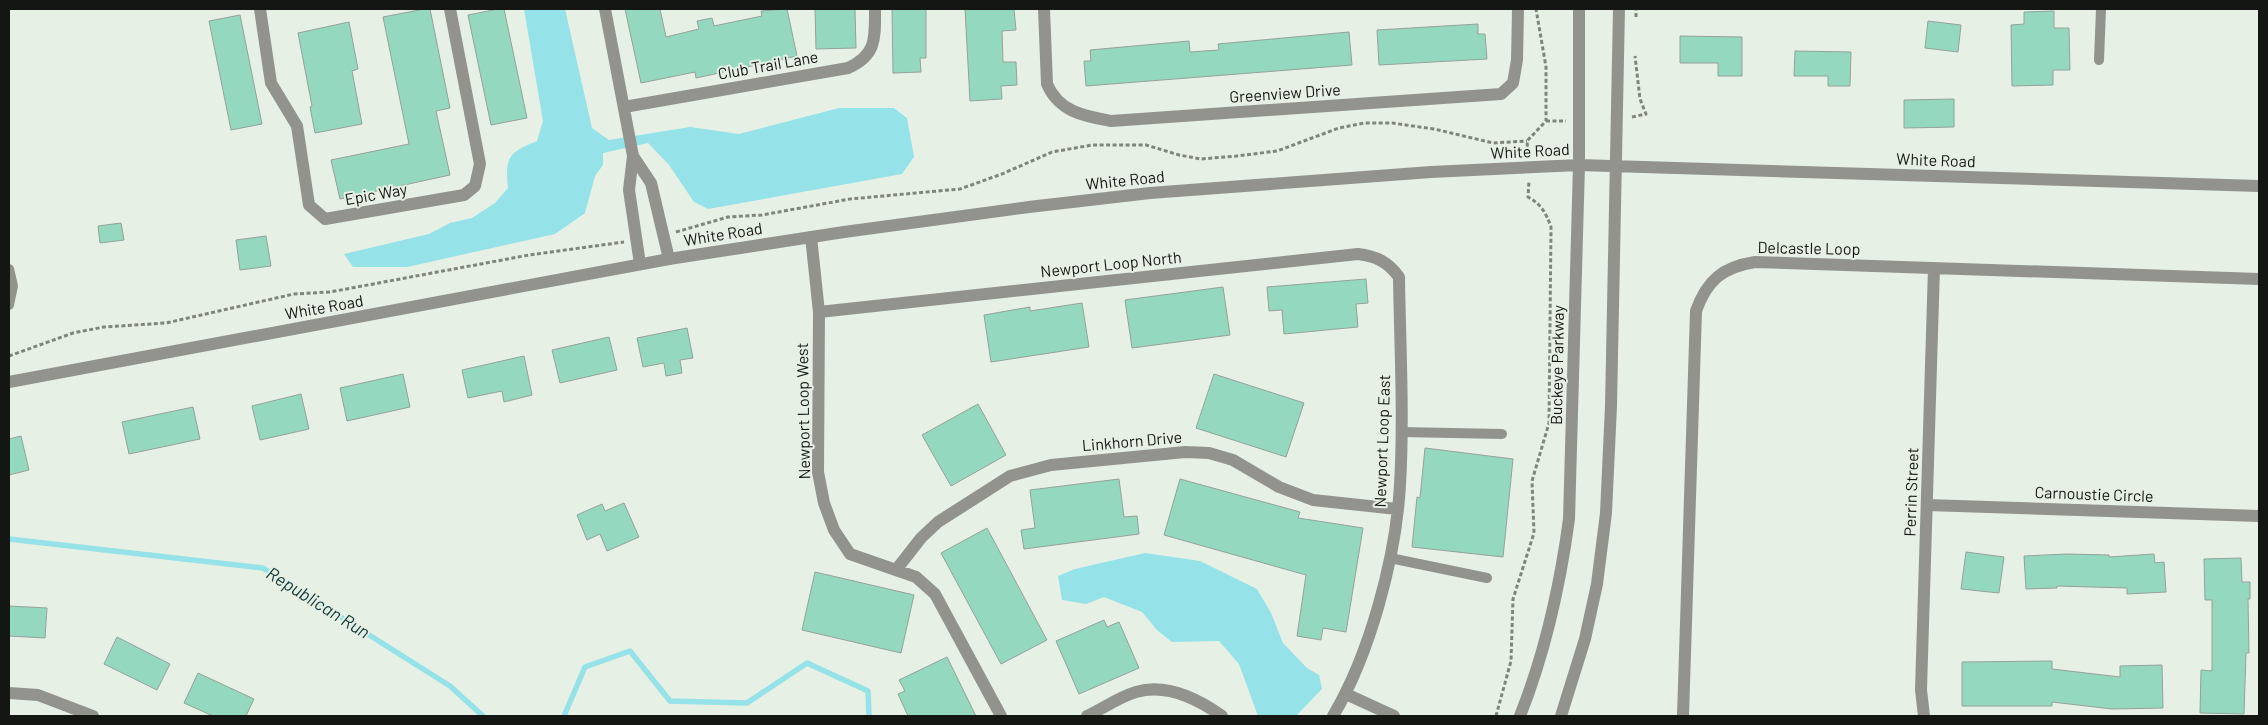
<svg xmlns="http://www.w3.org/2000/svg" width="2268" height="725" viewBox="0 0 2268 725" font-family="Barlow,sans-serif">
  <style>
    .water { fill: #95e2e8 }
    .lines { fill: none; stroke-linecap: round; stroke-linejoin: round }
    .stream { stroke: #95e2e8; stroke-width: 5.5 }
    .building { fill: #94d8c0; stroke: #94a29c }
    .path { stroke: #7f857d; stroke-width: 3; stroke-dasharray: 4 2.5; stroke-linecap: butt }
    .service { stroke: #93938e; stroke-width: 10 }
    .minor { stroke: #93938e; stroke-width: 12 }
    .tertiary { stroke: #93938e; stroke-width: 12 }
    .labels { text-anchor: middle; stroke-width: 4; stroke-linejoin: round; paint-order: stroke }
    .street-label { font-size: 16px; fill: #131612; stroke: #e7f0e5 }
    .water-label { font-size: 18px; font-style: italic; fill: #13393b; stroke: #e7f0e5 }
  </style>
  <rect width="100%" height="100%" fill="#e7f0e5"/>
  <path class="water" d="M 524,9 L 565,9 L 592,128 L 609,140 L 690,127 L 739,134 L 839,108 L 894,108 L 907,118 L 914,157 L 902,174 L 708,209 L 694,202 L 669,165 L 648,143 L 603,153 L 603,165 L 595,176 L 585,213 L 555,234 L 407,267 L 353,267 L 344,254 L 429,234 L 450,223 L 472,218 L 495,203 L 508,188 C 505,157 508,153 537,141 L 543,121 Z
    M 1145,553 L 1200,561 L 1257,589 L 1271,613 L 1283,643 L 1307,668 L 1319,675 L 1322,689 L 1296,716 L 1258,716 L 1239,664 L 1219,641 L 1172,642 L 1157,630 L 1142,612 L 1104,597 L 1086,604 L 1062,600 L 1058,576 L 1075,569 Z"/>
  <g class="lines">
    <path class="stream" d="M 9,539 L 263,568 L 450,686 L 483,716
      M 564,716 L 585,667 L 630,651 L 670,701 L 747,703 L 807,663 L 868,691 L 869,716"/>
  </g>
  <path class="building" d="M 424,9 L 430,9 L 450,108 L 436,111 L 450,175 L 340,199 L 331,160 L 409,144 L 383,17 Z
    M 498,9 L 504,9 L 527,118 L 491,125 L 468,15 Z
    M 625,9 L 660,9 L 666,37 L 699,29 L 697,21 L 712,18 L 714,26 L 762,16 L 761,11 L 787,9 L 797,56 L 696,78 L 695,72 L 641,83 Z
    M 815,9 L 855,9 L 856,48 L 816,49 Z
    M 892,9 L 926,9 L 926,58 L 920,58 L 921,72 L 893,73 Z
    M 965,9 L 1014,9 L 1016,30 L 1002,31 L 1003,62 L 1016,62 L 1017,85 L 1001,86 L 1002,99 L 970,101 Z
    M 2054,11 L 2054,28 L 2069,28 L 2070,70 L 2053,70 L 2053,85 L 2012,86 L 2011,25 L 2024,24 L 2024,12 Z
    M 240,15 L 262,124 L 231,130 L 209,21 Z
    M 1928,21 L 1961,25 L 1958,52 L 1925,48 Z
    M 349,22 L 358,69 L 352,71 L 362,124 L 315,133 L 310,107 L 312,106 L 298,33 Z
    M 1478,24 L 1478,34 L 1485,34 L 1487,59 L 1379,65 L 1377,30 Z
    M 1349,32 L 1352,65 L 1086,86 L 1084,61 L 1091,61 L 1090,50 L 1189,41 L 1190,52 L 1219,50 L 1218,44 Z
    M 1680,36 L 1742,37 L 1742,76 L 1718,76 L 1718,63 L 1680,63 Z
    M 1795,51 L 1851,52 L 1850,86 L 1828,86 L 1828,76 L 1794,76 Z
    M 1954,99 L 1954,127 L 1904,128 L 1904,100 Z
    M 121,223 L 124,240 L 100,243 L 98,226 Z
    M 266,236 L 271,266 L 240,270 L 236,240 Z
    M 1366,279 L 1368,303 L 1356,304 L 1358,327 L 1284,334 L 1282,310 L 1269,311 L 1267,287 Z
    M 1223,287 L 1230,335 L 1132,348 L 1125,300 Z
    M 1082,303 L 1089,347 L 991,362 L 984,315 L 1030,307 L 1030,311 Z
    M 687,328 L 693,358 L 680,360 L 682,373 L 666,376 L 664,363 L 643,367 L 637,338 Z
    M 609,337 L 617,370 L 560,383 L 552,350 Z
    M 524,356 L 532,395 L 504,402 L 502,391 L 468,398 L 462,370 Z
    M 403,374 L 410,407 L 347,421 L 340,388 Z
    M 1214,374 L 1304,403 L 1286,457 L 1196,428 Z
    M 301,394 L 309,429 L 260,440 L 252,406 Z
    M 978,404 L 1006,455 L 951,486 L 922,435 Z
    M 193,407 L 200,439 L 129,454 L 122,422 Z
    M 21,436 L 29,470 L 9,475 L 9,439 Z
    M 1425,448 L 1513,459 L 1503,557 L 1412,547 L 1417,497 L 1420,498 Z
    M 1119,479 L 1124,517 L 1137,516 L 1139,534 L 1024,549 L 1021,530 L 1035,528 L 1030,490 Z
    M 1180,479 L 1300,512 L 1298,518 L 1363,528 L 1346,632 L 1323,628 L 1321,640 L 1297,636 L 1306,575 L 1164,535 Z
    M 624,503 L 639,537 L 607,551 L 600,534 L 587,540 L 577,515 L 602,504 L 605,511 Z
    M 987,528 L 1047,640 L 1001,664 L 941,553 Z
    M 1966,552 L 2004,557 L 1999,593 L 1961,589 Z
    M 2067,554 L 2109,555 L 2109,557 L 2154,554 L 2155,563 L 2164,562 L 2166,592 L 2127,594 L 2127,588 L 2057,586 L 2057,588 L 2026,589 L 2024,556 Z
    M 2241,558 L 2242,582 L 2250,582 L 2250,599 L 2248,599 L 2249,653 L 2246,653 L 2244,714 L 2200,713 L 2201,670 L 2212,671 L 2212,600 L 2205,600 L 2204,559 Z
    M 815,572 L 914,595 L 901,653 L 802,630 Z
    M 9,606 L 47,608 L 45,638 L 9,636 Z
    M 1104,620 L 1107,627 L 1119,622 L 1139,668 L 1079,694 L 1056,641 Z
    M 117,637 L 170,664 L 157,690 L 104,664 Z
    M 947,657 L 976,716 L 908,716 L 898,694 L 905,691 L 899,680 Z
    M 2052,661 L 2052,669 L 2120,677 L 2120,666 L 2162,665 L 2163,708 L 2112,709 L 2052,702 L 2052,706 L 1962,706 L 1962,662 Z
    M 198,673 L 254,699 L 246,716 L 213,716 L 184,703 Z"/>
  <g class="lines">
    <path class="path" d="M 1636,17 L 1636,9
      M 1632,117 L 1646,114 L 1640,99 L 1635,56
      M 1546,121 L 1566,121
      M 1528,153 L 1527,141 L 1546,121 L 1546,67 L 1536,9
      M 676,232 L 728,217 L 762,215 L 850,199 L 960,189 L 1002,174 L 1052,152 L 1092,145 L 1146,145 L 1179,155 L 1201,159 L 1237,156 L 1277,151 L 1339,128 L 1365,123 L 1392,123 L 1434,129 L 1493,143 L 1527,141
      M 9,356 L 73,333 L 104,327 L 166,323 L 294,294 L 330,292 L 529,255 L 624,242
      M 1496,716 L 1511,661 L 1513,599 L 1534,533 L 1532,481 L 1549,423 L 1551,227 C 1546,213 1541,204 1528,197 L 1529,181"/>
    <path class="service" d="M 2099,60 L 2101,9
      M 9,269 L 13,286 L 9,305
      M 1401,432 L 1502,434
      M 1390,558 L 1487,578"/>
    <path class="minor" d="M 260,9 L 271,83 L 297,126 L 309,205 L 325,219 L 464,195 L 475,186 L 480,164 L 450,9
      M 605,9 L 633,156 L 629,190 L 640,264
      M 1044,9 L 1047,84 C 1059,112 1084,116 1111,121 L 1501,94 L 1513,83 L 1517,60 L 1518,9
      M 624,107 L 848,68 C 877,55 875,38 875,9
      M 633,156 L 651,183 L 669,259
      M 811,237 L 819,312 L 818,472 L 824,503 L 834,530 L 850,554 L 916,577 L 935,594 L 1001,716
      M 819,312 L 1358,254 C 1376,256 1388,262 1399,277 C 1400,346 1404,416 1400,485 C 1396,557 1370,654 1333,716
      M 1927,505 L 2259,516
      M 896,570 L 921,538 L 938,522 L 1010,476 L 1051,465 L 1185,452 L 1209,453 L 1233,460 L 1279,487 L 1313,500 L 1397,509
      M 9,693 L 38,695 L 93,716
      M 1346,694 L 1394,716
      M 1087,716 C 1102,709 1119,697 1136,692 C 1166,683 1198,699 1222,716
      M 1683,716 L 1696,311 C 1707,280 1723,267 1755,262 L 2259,279
      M 1924,716 L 1921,690 L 1934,268"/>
    <path class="tertiary" d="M 9,382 L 669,259 L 844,232 L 1029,207 L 1150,193 L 1431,172 L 1579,165 L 2259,186
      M 1520,716 C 1545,653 1560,586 1569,519 L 1579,165 L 1579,9
      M 1561,716 L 1585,639 L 1597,584 L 1606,513 L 1611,406 L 1619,9"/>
  </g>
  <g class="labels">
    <g class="street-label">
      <text transform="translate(768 65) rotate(-10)" y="6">Club Trail Lane</text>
      <text transform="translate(1285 93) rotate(-4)" y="6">Greenview Drive</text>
      <text transform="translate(1530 151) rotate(-3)" y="6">White Road</text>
      <text transform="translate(1936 160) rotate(2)" y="6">White Road</text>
      <text transform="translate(1125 180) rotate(-6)" y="6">White Road</text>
      <text transform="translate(376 194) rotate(-10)" y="6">Epic Way</text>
      <text transform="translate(723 234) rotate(-9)" y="6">White Road</text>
      <text transform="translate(1809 248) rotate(1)" y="6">Delcastle Loop</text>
      <text transform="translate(1111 264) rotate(-6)" y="6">Newport Loop North</text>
      <text transform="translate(324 307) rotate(-10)" y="6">White Road</text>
      <text transform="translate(1557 365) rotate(-89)" y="6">Buckeye Parkway</text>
      <text transform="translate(803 411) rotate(-91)" y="6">Newport Loop West</text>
      <text transform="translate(1132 441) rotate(-5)" y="6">Linkhorn Drive</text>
      <text transform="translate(1382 441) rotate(-88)" y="6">Newport Loop East</text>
      <text transform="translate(1911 492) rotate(-88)" y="6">Perrin Street</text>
      <text transform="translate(2094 494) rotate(2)" y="6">Carnoustie Circle</text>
    </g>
    <g class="water-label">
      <text transform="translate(318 603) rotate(32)" y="6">Republican Run</text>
    </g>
  </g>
  <rect width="2268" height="725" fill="none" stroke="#131612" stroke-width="20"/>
</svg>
